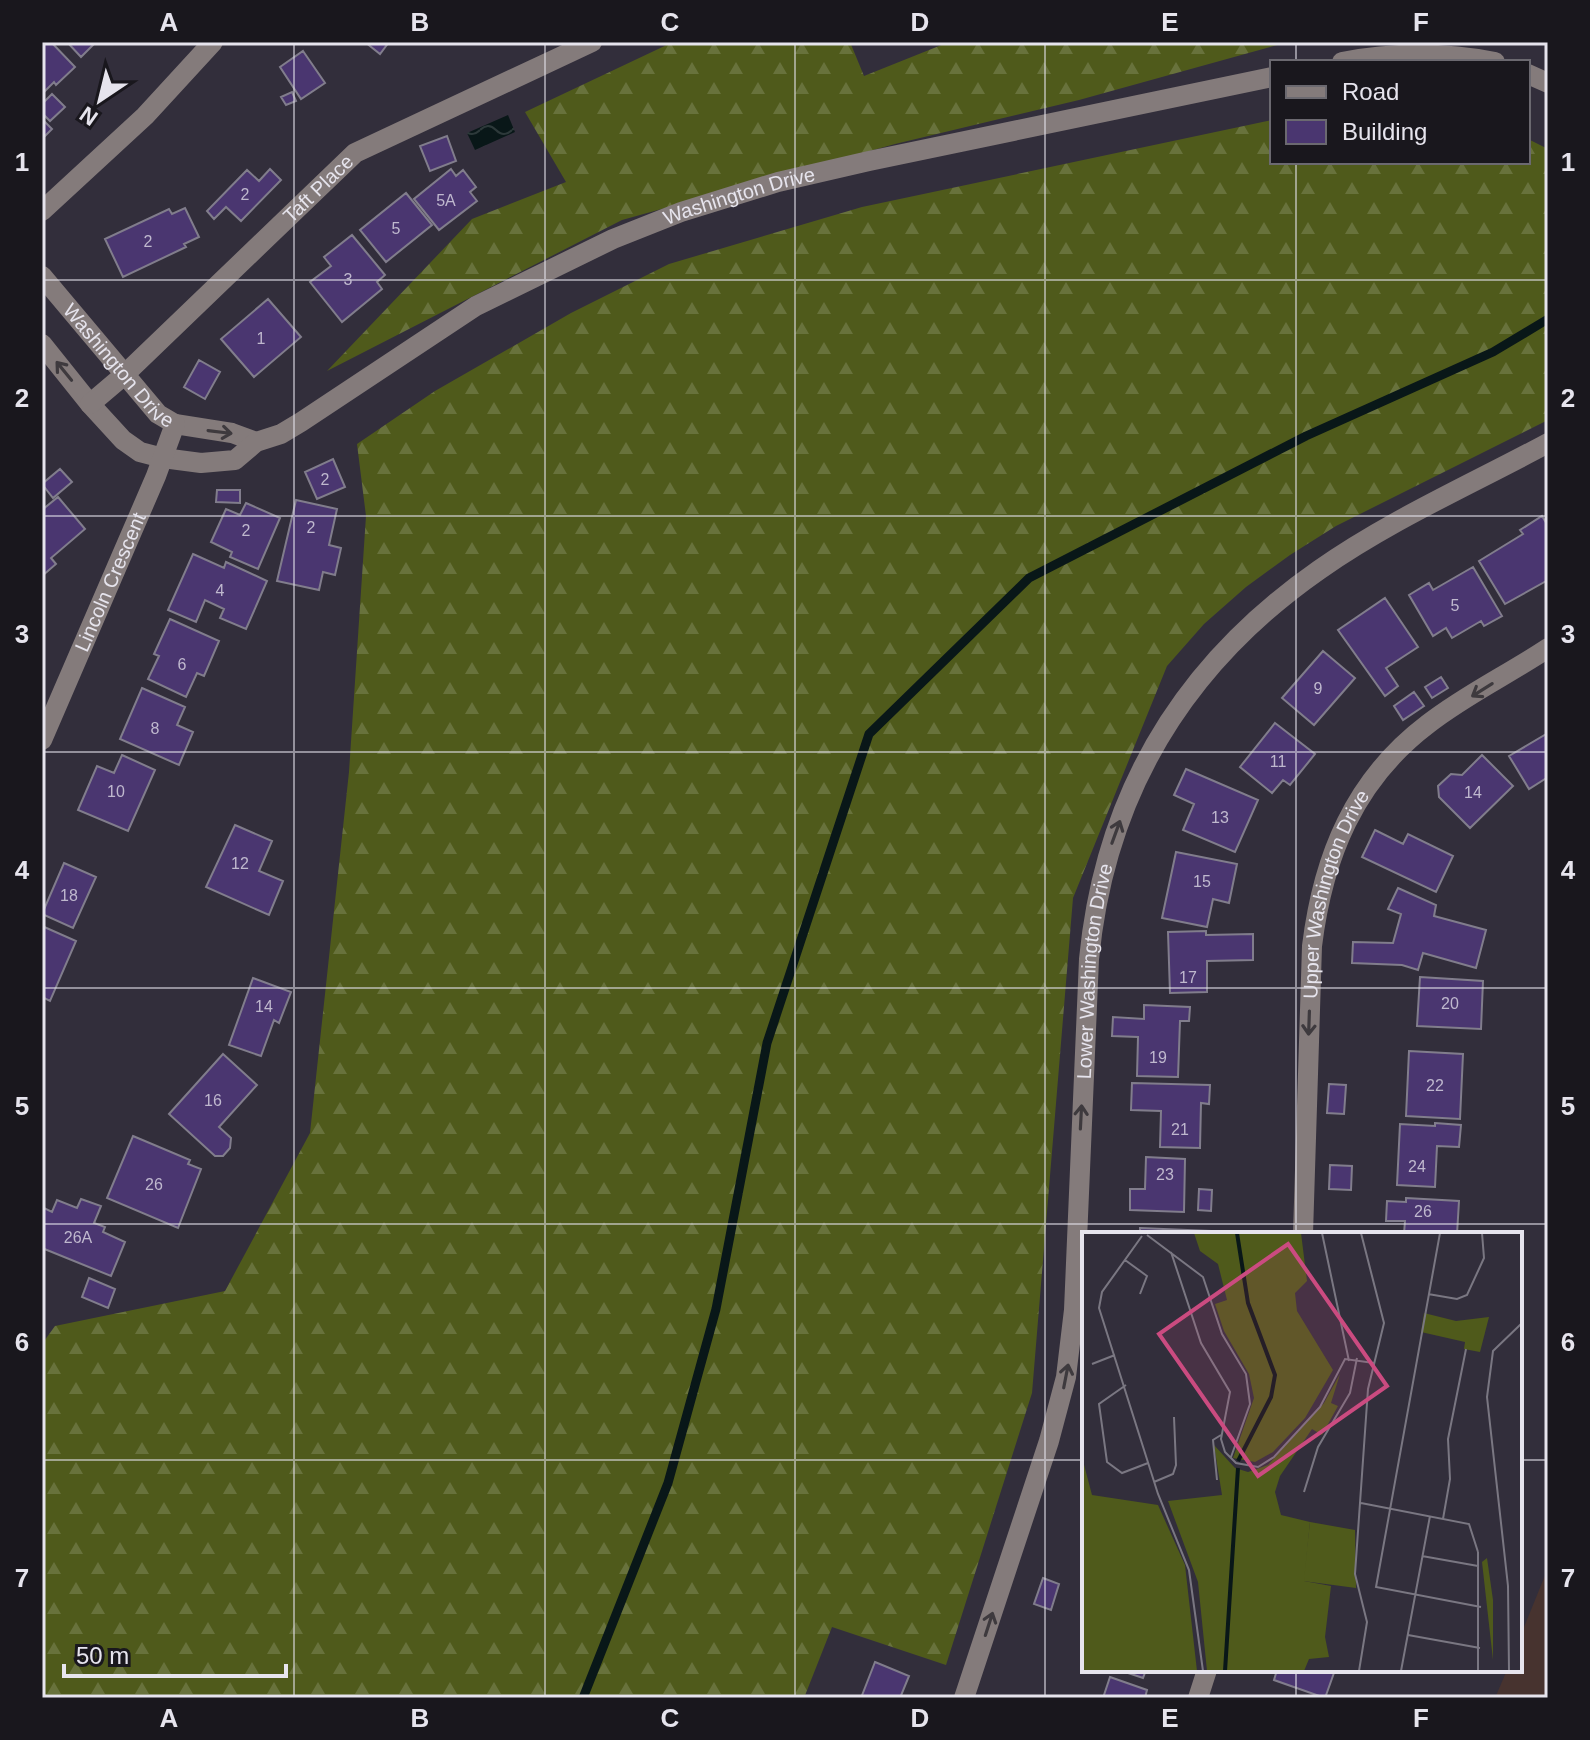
<svg xmlns="http://www.w3.org/2000/svg" width="1590" height="1740" viewBox="0 0 1590 1740" font-family="Arial,sans-serif">
  <style>
    .education { fill: #47332f }
    .forest { fill: url(#forest-firs) }
    .water { fill: url(#water-waves) }
    .lines { fill: none; stroke-linecap: round; stroke-linejoin: round }
    .stream { stroke: #091718; stroke-width: 9 }
    .building { fill: #4a3670; stroke: #817d8c; stroke-width: 2 }
    .minor { stroke: #847b7b; stroke-width: 20 }
    .oneway { stroke: #3e3a3e }
    .grid { fill: none; stroke: #e6e4ed; stroke-width: 2; stroke-opacity: 0.55 }
    .labels { text-anchor: middle; stroke-width: 7; stroke-linejoin: round; paint-order: stroke }
    .number-label { font-size: 16px; fill: #bfb8ce }
    .street-label { font-size: 20px; fill: #e6e4ed; stroke: #19171d }
    .inset-river { fill: none; stroke: #091718; stroke-width: 4 }
    .inset-road { fill: none; stroke: #7a7782; stroke-width: 2 }
    .view { fill: #cb4b80; fill-opacity: 0.15; stroke: #cb4b80; stroke-width: 4 }
    .inset-edge { fill: none; stroke: #e6e4ed; stroke-width: 4 }
    .neatline { fill: none; stroke: #e6e4ed; stroke-width: 3 }
    .grid-label { font-size: 26px; text-anchor: middle; font-weight: bold; fill: #e6e4ed }
  </style>
  <defs>
    <pattern id="forest-firs" width="22" height="20" patternUnits="userSpaceOnUse" patternTransform="scale(2)"><rect width="22" height="20" fill="#4f5a1b"/><path d="M5 1l3.5 6h-7zM16 11l3.5 6h-7z" fill="#68723c"/></pattern>
    <pattern id="water-waves" width="16" height="10" patternUnits="userSpaceOnUse" patternTransform="scale(2)"><rect width="16" height="10" fill="#091718"/><path d="M0 5q4-4 8 0t8 0" fill="none" stroke="#2d393a"/></pattern>
  </defs>
  <rect width="100%" height="100%" fill="#322e3b"/>
  <path class="education" d="M 1548,1568 L 1548,1698 L 1495,1698 L 1507,1670 L 1520,1670 L 1520,1637 Z"/>
  <path class="forest" d="M 673,42 L 850,42 L 864,76 L 949,42 L 1288,42 L 1079,100 L 895,144 L 622,220 L 327,371 L 472,219 L 566,182 L 525,112 Z
    M 1272,120 L 1272,162 L 1528,162 L 1528,139 L 1548,149 L 1548,420 L 1336,526 L 1290,555 L 1246,587 L 1204,624 L 1167,666 L 1073,898 L 1032,1393 L 946,1665 L 832,1627 L 804,1698 L 42,1698 L 42,1344 L 55,1326 L 225,1291 L 310,1133 L 349,772 L 366,516 L 357,444 L 435,391 L 571,313 L 669,264 L 862,207 Z"/>
  <path class="water" d="M 508,115 L 515,132 L 475,150 L 467,133 Z"/>
  <g class="lines">
    <path class="stream" d="M 583,1698 L 668,1483 L 716,1309 L 767,1043 L 869,734 L 1029,578 L 1306,436 L 1493,352 L 1548,319"/>
  </g>
  <path class="building" d="M 42,42 L 51,42 L 75,67 L 56,85 L 54,82 L 42,94 Z
    M 67,42 L 96,42 L 81,57 Z
    M 365,42 L 389,42 L 380,54 Z
    M 303,51 L 325,83 L 301,99 L 280,67 Z
    M 292,92 L 296,101 L 286,105 L 281,97 Z
    M 52,94 L 65,107 L 50,121 L 42,113 L 42,104 Z
    M 42,119 L 52,129 L 42,139 Z
    M 447,136 L 456,161 L 430,171 L 420,146 Z
    M 270,169 L 281,180 L 241,221 L 226,207 L 214,219 L 207,211 L 247,170 L 259,181 Z
    M 451,169 L 456,176 L 463,170 L 476,187 L 470,192 L 477,201 L 439,230 L 414,199 Z
    M 406,193 L 432,225 L 386,262 L 360,230 Z
    M 185,208 L 199,237 L 184,244 L 186,247 L 123,277 L 105,239 L 169,209 L 172,214 Z
    M 352,235 L 385,275 L 377,282 L 382,289 L 342,322 L 310,282 L 331,266 L 324,257 Z
    M 268,299 L 301,337 L 254,377 L 221,339 Z
    M 199,360 L 220,372 L 205,399 L 184,387 Z
    M 333,459 L 345,487 L 317,499 L 305,472 Z
    M 60,469 L 72,482 L 53,498 L 42,484 Z
    M 217,490 L 240,490 L 240,503 L 216,502 Z
    M 58,497 L 85,529 L 51,558 L 56,564 L 42,576 L 42,510 Z
    M 296,500 L 337,509 L 329,545 L 341,548 L 335,575 L 323,572 L 319,590 L 277,581 Z
    M 246,503 L 280,518 L 258,569 L 230,557 L 232,552 L 211,542 L 226,509 L 240,515 Z
    M 1542,516 L 1548,526 L 1548,580 L 1505,604 L 1479,561 L 1523,534 L 1520,530 Z
    M 193,554 L 224,568 L 226,562 L 267,581 L 246,629 L 220,618 L 224,609 L 205,600 L 196,622 L 168,610 Z
    M 1473,567 L 1502,616 L 1484,626 L 1481,621 L 1452,638 L 1446,628 L 1433,636 L 1409,595 L 1429,583 L 1433,590 Z
    M 1385,598 L 1418,647 L 1386,668 L 1398,686 L 1385,696 L 1338,630 Z
    M 170,619 L 219,641 L 204,676 L 197,673 L 186,697 L 148,679 L 159,656 L 154,654 Z
    M 1323,651 L 1355,678 L 1314,725 L 1282,698 Z
    M 1441,677 L 1448,688 L 1432,698 L 1425,687 Z
    M 142,688 L 185,707 L 177,725 L 193,732 L 179,765 L 120,739 Z
    M 1414,692 L 1424,706 L 1403,720 L 1394,706 Z
    M 1275,723 L 1315,754 L 1290,785 L 1283,780 L 1272,793 L 1240,767 Z
    M 1548,733 L 1548,777 L 1529,789 L 1509,756 Z
    M 122,755 L 155,770 L 128,831 L 78,810 L 97,766 L 114,773 Z
    M 1482,755 L 1513,786 L 1470,828 L 1439,797 L 1438,786 L 1451,774 L 1462,775 Z
    M 1186,769 L 1258,800 L 1235,852 L 1183,830 L 1194,804 L 1174,795 Z
    M 235,825 L 272,841 L 259,871 L 283,881 L 269,915 L 206,887 Z
    M 1375,830 L 1403,844 L 1408,834 L 1453,856 L 1436,892 L 1362,857 Z
    M 1176,852 L 1237,864 L 1229,903 L 1213,899 L 1207,927 L 1162,918 Z
    M 64,863 L 96,877 L 73,928 L 42,914 Z
    M 1398,888 L 1436,905 L 1434,916 L 1486,930 L 1476,968 L 1423,953 L 1418,970 L 1402,965 L 1352,963 L 1353,942 L 1393,943 L 1401,914 L 1388,909 Z
    M 42,926 L 76,941 L 50,1001 L 42,997 Z
    M 1206,931 L 1206,935 L 1253,934 L 1253,960 L 1207,961 L 1207,992 L 1170,993 L 1168,932 Z
    M 1420,977 L 1483,981 L 1481,1029 L 1417,1026 Z
    M 253,978 L 291,992 L 279,1023 L 274,1020 L 261,1056 L 229,1045 Z
    M 1144,1005 L 1190,1007 L 1189,1021 L 1180,1021 L 1178,1077 L 1137,1076 L 1138,1037 L 1112,1036 L 1113,1017 L 1144,1019 Z
    M 1409,1051 L 1463,1054 L 1460,1119 L 1406,1116 Z
    M 223,1054 L 257,1085 L 219,1127 L 231,1138 L 230,1148 L 223,1156 L 215,1156 L 169,1114 Z
    M 1132,1083 L 1210,1085 L 1209,1104 L 1201,1103 L 1200,1148 L 1160,1147 L 1161,1111 L 1131,1110 Z
    M 1329,1084 L 1346,1085 L 1344,1114 L 1327,1113 Z
    M 1435,1123 L 1461,1125 L 1459,1147 L 1437,1146 L 1435,1187 L 1397,1185 L 1400,1124 L 1435,1126 Z
    M 133,1136 L 190,1160 L 188,1164 L 201,1169 L 178,1228 L 107,1198 Z
    M 1146,1157 L 1185,1159 L 1184,1212 L 1130,1210 L 1130,1189 L 1145,1189 Z
    M 1330,1165 L 1352,1166 L 1351,1190 L 1329,1189 Z
    M 1199,1189 L 1212,1190 L 1211,1211 L 1198,1210 Z
    M 1406,1198 L 1459,1201 L 1457,1234 L 1404,1234 L 1405,1221 L 1386,1221 L 1387,1201 L 1406,1202 Z
    M 81,1199 L 101,1206 L 94,1223 L 105,1227 L 103,1232 L 125,1242 L 111,1276 L 42,1248 L 42,1207 L 52,1212 L 57,1200 L 77,1208 Z
    M 1140,1228 L 1210,1231 L 1209,1234 L 1140,1234 Z
    M 89,1278 L 115,1289 L 108,1308 L 82,1297 Z
    M 1043,1578 L 1059,1584 L 1051,1610 L 1034,1604 Z
    M 875,1662 L 909,1676 L 900,1698 L 861,1698 Z
    M 1119,1670 L 1146,1670 L 1143,1678 Z
    M 1277,1670 L 1335,1670 L 1325,1698 L 1274,1680 Z
    M 1110,1677 L 1147,1690 L 1145,1698 L 1103,1698 Z"/>
  <g class="lines">
    <g class="minor">
      <path d="M 1342,62 C 1393,52 1444,52 1495,62"/>
      <path d="M 1528,74 L 1548,83"/>
      <path d="M 42,211 L 145,116 L 213,42"/>
      <path id="s1" d="M 42,276 L 158,414 L 175,424 L 232,433 L 256,442"/>
      <path id="s2" d="M 42,344 L 90,404 L 123,440 L 140,452 L 163,458 L 201,463 L 235,460 L 256,442 L 281,434 L 301,422 L 476,306 L 613,239 L 681,212 L 778,182 L 869,161 L 1272,77"/>
      <path id="s3" d="M 90,404 L 123,376 L 355,153 L 592,42"/>
      <path id="s4" d="M 42,740 L 156,476 L 175,424"/>
      <path id="s5" d="M 1303,1234 L 1312,946 C 1323,857 1354,780 1428,724 C 1465,695 1509,674 1548,648"/>
      <path id="s6" d="M 964,1698 L 1049,1441 L 1066,1377 L 1074,1310 L 1089,959 C 1105,794 1183,665 1319,570 C 1390,520 1472,484 1548,443"/>
      <path d="M 1198,1698 L 1207,1670"/>
    </g>
  </g>
  <defs><path id="oneway-shaft" d="M-6 0H5M1.5-3L5.5 0L1.5 3" fill="none" stroke-width="1.6" stroke-linecap="round" stroke-linejoin="round" transform="scale(2)"/></defs>
  <g class="oneway">
    <use href="#oneway-shaft" transform="translate(64 371) rotate(-129)"/>
    <use href="#oneway-shaft" transform="translate(220 432) rotate(7)"/>
    <use href="#oneway-shaft" transform="translate(1482 690) rotate(148)"/>
    <use href="#oneway-shaft" transform="translate(1116 832) rotate(-70)"/>
    <use href="#oneway-shaft" transform="translate(1309 1023) rotate(92)"/>
    <use href="#oneway-shaft" transform="translate(1081 1117) rotate(-87)"/>
    <use href="#oneway-shaft" transform="translate(1066 1376) rotate(-79)"/>
    <use href="#oneway-shaft" transform="translate(989 1624) rotate(-72)"/>
  </g>
  <path class="grid" d="M 294,42 L 294,1698M 545,42 L 545,1698M 795,42 L 795,1698M 1045,42 L 1045,1698M 1296,42 L 1296,62M 1296,162 L 1296,1234M 42,280 L 1548,280M 42,516 L 1548,516M 42,752 L 1548,752M 42,988 L 1548,988M 42,1224 L 1548,1224M 42,1460 L 1084,1460M 1520,1460 L 1548,1460M 1296,1670 L 1296,1698"/>
  <g class="labels">
    <g class="number-label">
      <text x="245" y="200">2</text>
      <text x="446" y="206">5A</text>
      <text x="396" y="234">5</text>
      <text x="148" y="247">2</text>
      <text x="348" y="285">3</text>
      <text x="261" y="344">1</text>
      <text x="325" y="485">2</text>
      <text x="311" y="533">2</text>
      <text x="246" y="536">2</text>
      <text x="220" y="596">4</text>
      <text x="1455" y="611">5</text>
      <text x="182" y="670">6</text>
      <text x="1318" y="694">9</text>
      <text x="155" y="734">8</text>
      <text x="1278" y="767">11</text>
      <text x="116" y="797">10</text>
      <text x="1473" y="798">14</text>
      <text x="1220" y="823">13</text>
      <text x="240" y="869">12</text>
      <text x="1202" y="887">15</text>
      <text x="69" y="901">18</text>
      <text x="1188" y="983">17</text>
      <text x="1450" y="1009">20</text>
      <text x="264" y="1012">14</text>
      <text x="1158" y="1063">19</text>
      <text x="1435" y="1091">22</text>
      <text x="213" y="1106">16</text>
      <text x="1180" y="1135">21</text>
      <text x="1417" y="1172">24</text>
      <text x="1165" y="1180">23</text>
      <text x="154" y="1190">26</text>
      <text x="1423" y="1217">26</text>
      <text x="78" y="1243">26A</text>
    </g>
    <g class="street-label">
      <text dy="7" stroke="none"><textPath href="#s3" startOffset="314">Taft Place</textPath></text>
      <text dy="7" stroke="none"><textPath href="#s2" startOffset="816">Washington Drive</textPath></text>
      <text dy="7" stroke="none"><textPath href="#s1" startOffset="118">Washington Drive</textPath></text>
      <text dy="7" stroke="none"><textPath href="#s4" startOffset="172">Lincoln Crescent</textPath></text>
      <text dy="7" stroke="none"><textPath href="#s5" startOffset="344">Upper Washington Drive</textPath></text>
      <text dy="7" stroke="none"><textPath href="#s6" startOffset="744">Lower Washington Drive</textPath></text>
    </g>
  </g>
  <g transform="translate(1082 1232)">
    <rect width="440" height="440" fill="#322e3b"/>
    <path d="M 228,290 L 273,298 L 274,356 L 221,349 Z" fill="#4f5a1b"/>
    <path d="M 112,1 L 219,1 L 225,49 L 213,61 L 215,79 L 251,138 L 223,186 L 191,220 L 173,230 L 151,226 L 172,166 L 167,142 L 142,99 L 133,72 L 145,68 L 136,32 L 118,19 ZM 342,81 L 374,89 L 407,85 L 398,120 L 382,117 L 383,110 L 339,100 ZM 258,142 L 249,171 L 256,174 L 240,203 L 230,197 L 198,244 L 193,260 L 199,283 L 228,290 L 222,349 L 249,354 L 243,405 L 247,425 L 227,427 L 222,439 L 125,439 L 116,350 L 86,269 L 140,263 L 132,213 L 153,236 L 166,240 L 186,233 L 242,171 ZM 0,225 L 10,263 L 76,273 L 103,333 L 115,439 L 0,439 ZM 405,326 L 411,368 L 411,428 L 400,330 Z" fill="#4f5a1b"/>
    <path class="inset-river" d="M 155,1 L 166,71 L 193,143 L 189,165 L 156,229M 143,439 L 156,236"/>
    <path class="inset-road" d="M 240,1 L 267,129M 358,1 L 294,355 L 399,375M 65,3 L 121,45 L 140,102 L 164,142 L 168,172 L 149,225M 60,4 L 20,60 L 17,76 L 76,262 L 107,338 L 121,439M 89,20 L 119,111 L 148,160 L 139,207 L 143,220 L 154,231 L 176,235 L 192,225 L 238,175 L 263,127 L 292,131M 43,28 L 65,44 L 58,62M 346,62 L 375,67 L 385,63 L 402,26 L 400,1M 10,132 L 33,123M 44,153 L 17,172 L 25,230 L 40,241 L 66,231M 135,248 L 131,208 L 139,203M 72,250 L 91,242 L 94,233 L 92,185M 222,260 L 236,215 L 268,161 L 275,126M 279,271 L 387,292 L 396,320M 361,287 L 368,247 L 366,207 L 384,117M 396,320 L 396,439M 340,324 L 396,334M 326,403 L 398,416M 277,439 L 285,390 L 273,342 L 286,157 L 302,91 L 279,1M 319,439 L 348,284M 427,439 L 426,354 L 405,165 L 411,119 L 440,91"/>
    <path class="view" d="M 206,12 L 305,154 L 176,244 L 77,102 Z"/>
    <rect width="440" height="440" class="inset-edge"/>
  </g>
  <rect width="1590" height="1740" fill="none" stroke="#19171d" stroke-width="88"/>
  <rect x="1270" y="60" width="260" height="104" fill="#19171d" stroke="#6b6970" stroke-width="2"/>
  <rect x="1286" y="86" width="40" height="12" fill="#847b7b" stroke="#6b6970" stroke-width="2"/>
  <text x="1342" y="100" font-size="24" fill="#e6e4ed">Road</text>
  <rect x="1286" y="120" width="40" height="24" fill="#4a3670" stroke="#6b6970" stroke-width="2"/>
  <text x="1342" y="140" font-size="24" fill="#e6e4ed">Building</text>
  <g transform="translate(100 100) rotate(215)" stroke="#19171d" stroke-width="6" paint-order="stroke">
  <path d="M0-6L14 30L0 20L-14 30Z" fill="#e6e4ed"/>
  <text y="-12" font-size="22" font-weight="bold" text-anchor="middle" fill="#e6e4ed">N</text>
  </g>
  <path d="M64 1664v12h222v-12" fill="none" stroke="#e6e4ed" stroke-width="4"/>
  <text x="76" y="1664" font-size="24" fill="#e6e4ed" stroke="#19171d" stroke-width="6" paint-order="stroke">50 m</text>
  <rect x="44" y="44" width="1502" height="1652" class="neatline"/>
  <g class="grid-label">
    <text x="169" y="31">A</text>
    <text x="420" y="31">B</text>
    <text x="670" y="31">C</text>
    <text x="920" y="31">D</text>
    <text x="1170" y="31">E</text>
    <text x="1421" y="31">F</text>
    <text x="22" y="171">1</text>
    <text x="1568" y="171">1</text>
    <text x="22" y="407">2</text>
    <text x="1568" y="407">2</text>
    <text x="22" y="643">3</text>
    <text x="1568" y="643">3</text>
    <text x="22" y="879">4</text>
    <text x="1568" y="879">4</text>
    <text x="22" y="1115">5</text>
    <text x="1568" y="1115">5</text>
    <text x="22" y="1351">6</text>
    <text x="1568" y="1351">6</text>
    <text x="22" y="1587">7</text>
    <text x="1568" y="1587">7</text>
    <text x="169" y="1727">A</text>
    <text x="420" y="1727">B</text>
    <text x="670" y="1727">C</text>
    <text x="920" y="1727">D</text>
    <text x="1170" y="1727">E</text>
    <text x="1421" y="1727">F</text>
  </g>
</svg>
